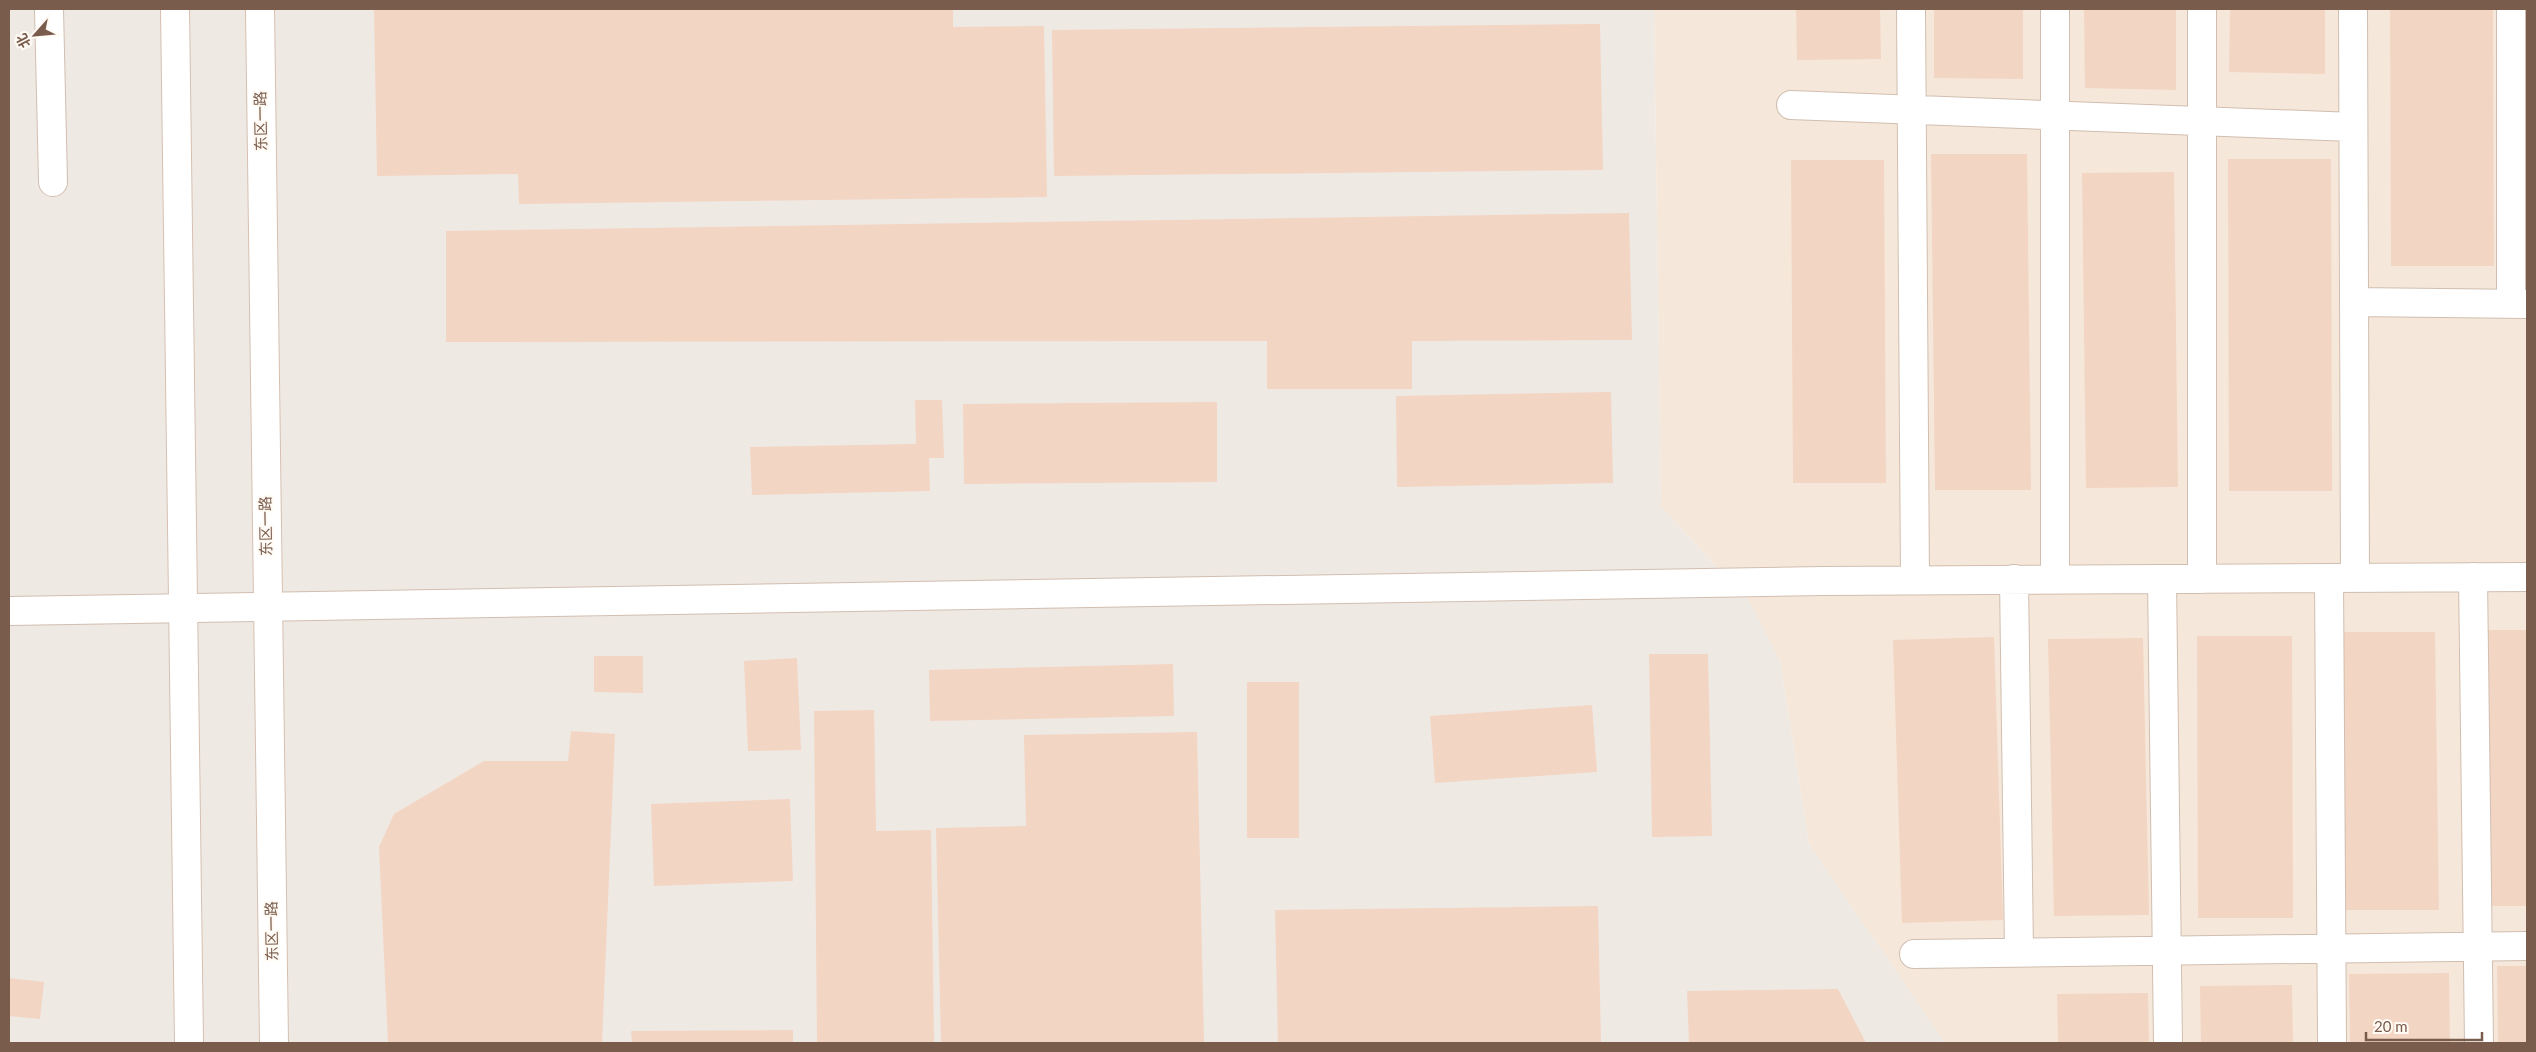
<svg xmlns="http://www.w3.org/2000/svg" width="2536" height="1052" viewBox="0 0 2536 1052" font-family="Lato,'Noto Sans SC',sans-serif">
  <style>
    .residential { fill: #f5e8da }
    .industrial { fill: #efe9e4 }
    .building { fill: #f3d5c3 }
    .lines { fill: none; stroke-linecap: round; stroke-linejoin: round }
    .minor-casing { stroke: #d1beb0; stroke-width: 30 }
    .tertiary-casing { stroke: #d1beb0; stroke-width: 30 }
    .secondary-casing { stroke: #d6c0b0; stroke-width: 30 }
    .minor { stroke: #fff; stroke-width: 28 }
    .tertiary { stroke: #fff; stroke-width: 28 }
    .secondary { stroke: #fff; stroke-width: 28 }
    .labels { text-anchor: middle; stroke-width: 4; stroke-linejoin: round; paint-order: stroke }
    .street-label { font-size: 15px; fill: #7a5c4d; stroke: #fffaf3 }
  </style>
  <rect width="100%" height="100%" fill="#fdf6ec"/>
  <path class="residential" d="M 1654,9 L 2527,9 L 2527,1043 L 1945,1043 L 1809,844 L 1780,661 L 1749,601 L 1661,507 Z"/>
  <path class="industrial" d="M 9,9 L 1654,9 L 1661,507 L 1749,601 L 1780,661 L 1809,844 L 1945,1043 L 9,1043 Z"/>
  <path class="building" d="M 374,9 L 953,9 L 953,27 L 1044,26 L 1047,197 L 519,204 L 518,174 L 377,176 Z
    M 1796,9 L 1880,9 L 1881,59 L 1797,60 Z
    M 1934,9 L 2023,9 L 2023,79 L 1934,78 Z
    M 2084,9 L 2176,9 L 2176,90 L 2085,88 Z
    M 2230,9 L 2325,9 L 2325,74 L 2229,72 Z
    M 2390,9 L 2493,9 L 2494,266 L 2391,266 Z
    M 1600,24 L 1603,170 L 1054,176 L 1052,30 Z
    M 1931,154 L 2027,154 L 2031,490 L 1935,490 Z
    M 2228,159 L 2331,159 L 2332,491 L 2229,491 Z
    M 1791,160 L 1884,160 L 1886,483 L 1793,483 Z
    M 2174,172 L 2178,487 L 2086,488 L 2082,173 Z
    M 1629,213 L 1632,340 L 1412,341 L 1412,389 L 1267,389 L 1267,341 L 446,342 L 446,231 Z
    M 1611,392 L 1613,483 L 1397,487 L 1396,396 Z
    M 915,400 L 942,400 L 944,458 L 929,458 L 930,491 L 752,495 L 750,447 L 916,444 Z
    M 1217,402 L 1217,482 L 964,484 L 963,404 Z
    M 2486,630 L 2527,630 L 2527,906 L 2488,906 Z
    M 2342,632 L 2435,632 L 2439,910 L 2346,910 Z
    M 2197,636 L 2292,636 L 2293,918 L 2198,918 Z
    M 1994,637 L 2003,920 L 1902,923 L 1893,640 Z
    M 2143,638 L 2149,915 L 2054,916 L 2048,639 Z
    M 1649,654 L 1708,654 L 1712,836 L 1652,837 Z
    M 594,656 L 643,656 L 643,693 L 594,692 Z
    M 797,658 L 801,750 L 748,751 L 744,661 Z
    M 1173,664 L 1174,716 L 930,721 L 929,670 Z
    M 1247,682 L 1299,682 L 1299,838 L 1247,838 Z
    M 1592,705 L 1597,772 L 1435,783 L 1430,716 Z
    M 874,710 L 876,831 L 931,830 L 934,1043 L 817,1043 L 814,711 Z
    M 571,731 L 615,734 L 602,1043 L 388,1043 L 379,847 L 394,814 L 484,761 L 568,761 Z
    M 1197,732 L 1204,1043 L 941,1043 L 936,828 L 1026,826 L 1024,735 Z
    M 790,799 L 793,881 L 654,886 L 651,804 Z
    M 1598,906 L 1601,1043 L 1278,1043 L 1275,910 Z
    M 2497,966 L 2527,966 L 2527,1043 L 2498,1043 Z
    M 2449,973 L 2450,1043 L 2350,1043 L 2349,974 Z
    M 9,978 L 44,982 L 40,1019 L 9,1016 Z
    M 2292,985 L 2293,1043 L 2201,1043 L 2200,986 Z
    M 1838,989 L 1866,1043 L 1689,1043 L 1687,991 Z
    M 2148,993 L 2149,1043 L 2058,1043 L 2057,994 Z
    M 793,1030 L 793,1043 L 632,1043 L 631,1031 Z"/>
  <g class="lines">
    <defs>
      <path id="minor" d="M 49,9 L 53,182
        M 1911,9 L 1915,580
        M 2055,9 L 2055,579
        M 2353,9 L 2355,578
        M 2511,9 L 2511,304
        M 1791,105 L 2353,127
        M 2354,302 L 2527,304
        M 2473,577 L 2479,1043
        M 2329,578 L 2332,1043
        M 2014,579 L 2019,952
        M 2162,579 L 2168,1043
        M 2202,579 L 2202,9
        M 1823,581 L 2527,577
        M 1914,954 L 2527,946"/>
      <path id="tertiary" d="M 9,611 L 1823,581"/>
      <path id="secondary" d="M 175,9 L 189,1043
        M 260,9 L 274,1043"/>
    </defs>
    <use href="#minor" class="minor-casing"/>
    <use href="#tertiary" class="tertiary-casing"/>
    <use href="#secondary" class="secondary-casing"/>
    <use href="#minor" class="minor"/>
    <use href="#tertiary" class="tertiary"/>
    <use href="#secondary" class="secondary"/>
  </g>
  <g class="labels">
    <g class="street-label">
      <text transform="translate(261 121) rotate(-91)" y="5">东区一路</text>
      <text transform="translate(266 526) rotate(-91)" y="5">东区一路</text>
      <text transform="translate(272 931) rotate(-91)" y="5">东区一路</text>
    </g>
  </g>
  <rect width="2536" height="1052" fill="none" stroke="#7a5c4d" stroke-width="20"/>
  <g transform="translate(35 35) rotate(243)" stroke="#fffaf3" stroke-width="4" paint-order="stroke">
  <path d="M0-4L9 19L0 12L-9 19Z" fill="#7a5c4d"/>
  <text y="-8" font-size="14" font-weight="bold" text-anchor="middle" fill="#7a5c4d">北</text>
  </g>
  <path d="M2366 1032v8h116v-8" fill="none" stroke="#7a5c4d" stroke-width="2.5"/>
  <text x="2374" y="1032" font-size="15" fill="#7a5c4d" stroke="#fffaf3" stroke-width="4" paint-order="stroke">20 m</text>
</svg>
